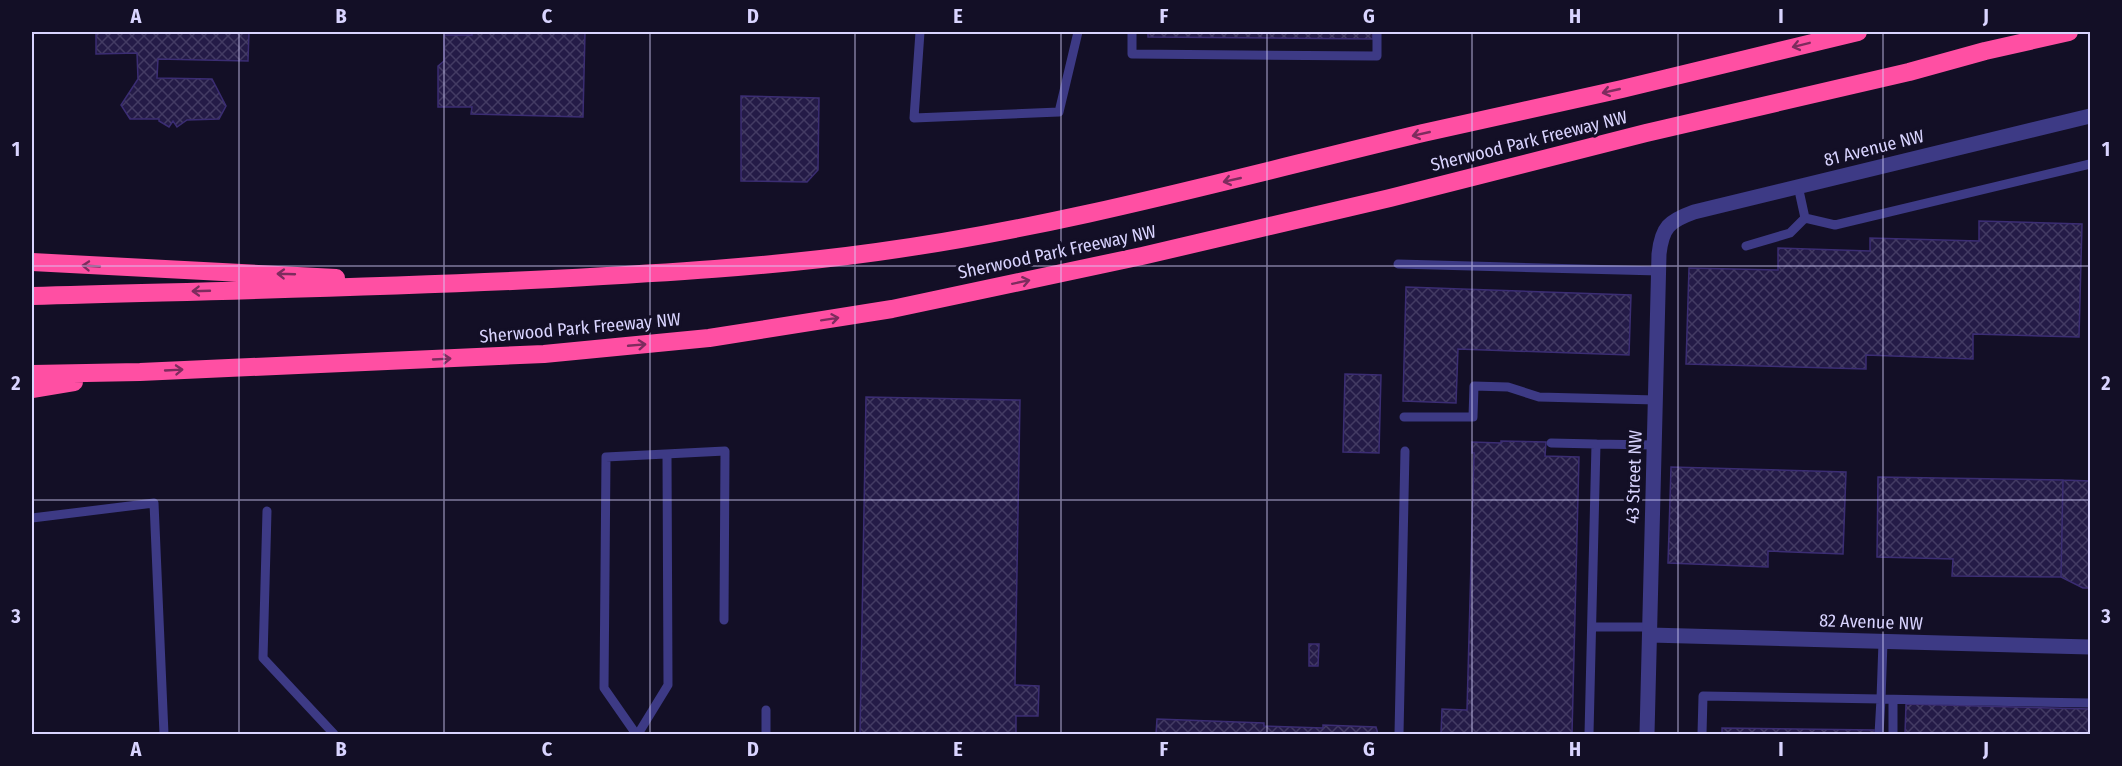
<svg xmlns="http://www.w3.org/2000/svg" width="2122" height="766" viewBox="0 0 2122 766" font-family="'Fira Sans Condensed',sans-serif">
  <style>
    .building { fill: url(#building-cross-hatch); stroke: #3b2d73; stroke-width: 1.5 }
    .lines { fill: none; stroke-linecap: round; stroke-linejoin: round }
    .lane { stroke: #3d3a85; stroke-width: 9 }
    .street { stroke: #3d3a85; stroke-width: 15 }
    .highway { stroke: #ff4fa3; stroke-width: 18 }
    .oneway { stroke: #7d2c5e }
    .grid { fill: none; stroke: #d9d4ff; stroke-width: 1.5; stroke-opacity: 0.55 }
    .labels { text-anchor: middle; stroke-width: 6; stroke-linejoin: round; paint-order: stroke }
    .street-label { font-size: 18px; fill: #d9d4ff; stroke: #130f26 }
    .neatline { fill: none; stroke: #d9d4ff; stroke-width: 2 }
    .grid-label { font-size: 20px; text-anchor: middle; font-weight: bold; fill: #d9d4ff }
  </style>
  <defs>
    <pattern id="building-cross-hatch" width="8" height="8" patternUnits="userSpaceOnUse" patternTransform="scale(1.5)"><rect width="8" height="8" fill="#241b47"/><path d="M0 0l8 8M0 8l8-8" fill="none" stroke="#433b63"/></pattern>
  </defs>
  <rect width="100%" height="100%" fill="#130f26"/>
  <path class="building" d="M 96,32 L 249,32 L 248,61 L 158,59 L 157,78 L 212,79 L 226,106 L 219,119 L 187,120 L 177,127 L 173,121 L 169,127 L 159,121 L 159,119 L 130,119 L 121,105 L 138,79 L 137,53 L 96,54 Z
    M 472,32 L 585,32 L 583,117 L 471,114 L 472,107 L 438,107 L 438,66 L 444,61 L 444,35 L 472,35 Z
    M 1148,32 L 1373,32 L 1373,39 L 1148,37 Z
    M 741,96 L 819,98 L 818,170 L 807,182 L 741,181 Z
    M 1979,221 L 2082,224 L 2079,337 L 1973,334 L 1973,359 L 1866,355 L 1866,369 L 1686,364 L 1689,268 L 1778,270 L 1778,248 L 1870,251 L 1870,238 L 1979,241 Z
    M 1406,287 L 1631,295 L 1629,355 L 1458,349 L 1456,403 L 1403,401 Z
    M 1345,374 L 1381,375 L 1379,453 L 1343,452 Z
    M 866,397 L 1020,400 L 1015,685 L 1039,686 L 1038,716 L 1016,716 L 1016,734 L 860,734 Z
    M 1501,441 L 1546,442 L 1545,456 L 1579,457 L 1572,734 L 1441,734 L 1442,709 L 1467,710 L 1474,453 L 1472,453 L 1472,442 L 1501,443 Z
    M 1671,467 L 1846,472 L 1843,554 L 1768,551 L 1768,567 L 1668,563 Z
    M 1878,477 L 2063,480 L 2061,577 L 1952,576 L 1953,559 L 1877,557 Z
    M 2063,480 L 2090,481 L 2090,588 L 2083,588 L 2061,577 Z
    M 1309,644 L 1319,644 L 1318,666 L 1309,666 Z
    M 1906,704 L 2090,709 L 2090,734 L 1905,734 Z
    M 1157,719 L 1264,723 L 1264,726 L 1323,728 L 1323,725 L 1376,727 L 1378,734 L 1156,734 Z
    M 1722,728 L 1874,730 L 1874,734 L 1722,734 Z"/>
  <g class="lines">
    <path class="lane" d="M 920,32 L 914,118 L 1059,112 L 1078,32
      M 1132,32 L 1132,54 L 1377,56 L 1377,32
      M 1798,186 L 1805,218 L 1835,225 L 2090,164
      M 1746,246 L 1790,233 L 1805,218
      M 1398,264 L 1659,271
      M 1404,417 L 1473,417 L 1474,386 L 1508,387 L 1539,397 L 1656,400
      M 1551,443 L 1596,444
      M 267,511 L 263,658 L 334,734
      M 32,518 L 154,503 L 164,734
      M 1592,627 L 1650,627
      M 1883,642 L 1881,699 L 2090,703
      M 636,734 L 604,688 L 606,457 L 725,451 L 724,620
      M 638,734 L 668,685 L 667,454
      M 766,734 L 766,710
      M 1399,734 L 1405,451
      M 1589,734 L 1596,444 L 1654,445
      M 1702,734 L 1703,696 L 1881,699 L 1879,734
      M 1893,734 L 1893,700"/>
    <path class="street" d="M 1650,635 L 2090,647
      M 1647,734 L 1659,254 C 1662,227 1669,221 1694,212 L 2090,116"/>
    <path class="highway" d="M 32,262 L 336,278
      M 32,296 C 205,291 379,288 552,279 C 661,273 769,267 877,252 C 1062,227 1242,176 1423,133 C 1489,118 1556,104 1622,89 C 1701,70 1779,51 1858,32
      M 32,374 L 140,372 L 544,354 L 709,338 L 892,309 L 1142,256 L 1390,198 L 1646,133 L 1909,72 L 1985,51 L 2069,32
      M 32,389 L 74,382"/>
  </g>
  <defs><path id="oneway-shaft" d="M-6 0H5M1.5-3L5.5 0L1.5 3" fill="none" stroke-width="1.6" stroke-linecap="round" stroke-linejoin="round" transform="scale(1.5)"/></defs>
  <g class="oneway">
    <use href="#oneway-shaft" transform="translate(1801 45) rotate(166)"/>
    <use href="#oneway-shaft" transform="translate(1611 91) rotate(167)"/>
    <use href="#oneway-shaft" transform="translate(1421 134) rotate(167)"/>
    <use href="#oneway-shaft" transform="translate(1232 180) rotate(167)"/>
    <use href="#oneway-shaft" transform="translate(91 266) rotate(-177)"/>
    <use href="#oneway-shaft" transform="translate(286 274) rotate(-178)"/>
    <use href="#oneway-shaft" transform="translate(1021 282) rotate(-12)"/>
    <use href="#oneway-shaft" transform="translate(201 291) rotate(178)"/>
    <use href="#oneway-shaft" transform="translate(830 319) rotate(-9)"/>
    <use href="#oneway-shaft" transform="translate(637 345) rotate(-5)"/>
    <use href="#oneway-shaft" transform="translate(442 359) rotate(-3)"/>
    <use href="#oneway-shaft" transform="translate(174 370) rotate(-3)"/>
  </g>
  <path class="grid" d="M 239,32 L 239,734M 444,32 L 444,734M 650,32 L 650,734M 855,32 L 855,734M 1061,32 L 1061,734M 1267,32 L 1267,734M 1472,32 L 1472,734M 1678,32 L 1678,734M 1883,32 L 1883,734M 32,266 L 2090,266M 32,500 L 2090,500"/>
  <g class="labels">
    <g class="street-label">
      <text transform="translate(1529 141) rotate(-14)" y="6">Sherwood Park Freeway NW</text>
      <text transform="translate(1874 148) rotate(-14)" y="6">81 Avenue NW</text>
      <text transform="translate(1057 252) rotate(-12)" y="6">Sherwood Park Freeway NW</text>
      <text transform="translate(580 328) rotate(-5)" y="6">Sherwood Park Freeway NW</text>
      <text transform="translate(1634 477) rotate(-88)" y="6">43 Street NW</text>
      <text transform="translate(1871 622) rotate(2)" y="6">82 Avenue NW</text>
    </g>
  </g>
  <rect width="2122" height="766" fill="none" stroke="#130f26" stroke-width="66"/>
  <rect x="33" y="33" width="2056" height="700" class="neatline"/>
  <g class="grid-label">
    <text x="136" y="23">A</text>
    <text x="341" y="23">B</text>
    <text x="547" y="23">C</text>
    <text x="753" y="23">D</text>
    <text x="958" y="23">E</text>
    <text x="1164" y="23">F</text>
    <text x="1369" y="23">G</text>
    <text x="1575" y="23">H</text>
    <text x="1781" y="23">I</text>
    <text x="1986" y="23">J</text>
    <text x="16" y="156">1</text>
    <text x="2106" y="156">1</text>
    <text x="16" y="390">2</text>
    <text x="2106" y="390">2</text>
    <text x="16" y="623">3</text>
    <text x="2106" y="623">3</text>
    <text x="136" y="756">A</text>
    <text x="341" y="756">B</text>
    <text x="547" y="756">C</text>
    <text x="753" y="756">D</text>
    <text x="958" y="756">E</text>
    <text x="1164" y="756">F</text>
    <text x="1369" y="756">G</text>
    <text x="1575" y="756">H</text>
    <text x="1781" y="756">I</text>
    <text x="1986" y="756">J</text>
  </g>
</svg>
